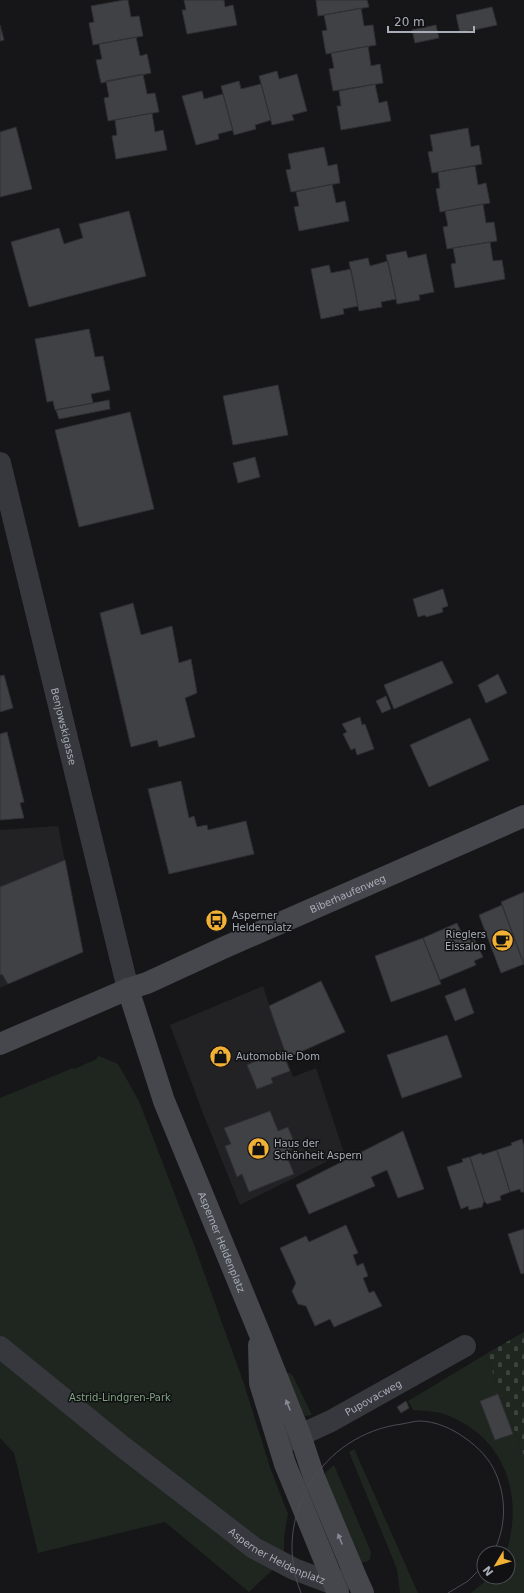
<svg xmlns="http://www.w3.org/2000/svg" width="524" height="1593" viewBox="0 0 524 1593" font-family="'DejaVu Sans',sans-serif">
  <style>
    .built { fill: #222225 }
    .green { fill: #1e261f }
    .cemetery { fill: url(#cemetery-stones) }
    .building { fill: #404145; stroke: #303034 }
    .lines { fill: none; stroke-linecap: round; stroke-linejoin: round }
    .street { stroke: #37383d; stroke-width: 22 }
    .secondary { stroke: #45474d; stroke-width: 22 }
    .tram { stroke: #4a4c52; stroke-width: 1 }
    .oneway { fill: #858993 }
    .labels { text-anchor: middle; stroke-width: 3; stroke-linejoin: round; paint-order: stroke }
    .street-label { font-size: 10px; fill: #a8adb8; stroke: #111113 }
    .poi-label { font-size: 10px; fill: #a8adb8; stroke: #111113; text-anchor: start }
    .park-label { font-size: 10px; fill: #7fa381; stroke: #111113 }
  </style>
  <defs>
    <pattern id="cemetery-stones" width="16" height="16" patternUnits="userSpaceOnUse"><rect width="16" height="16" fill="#1e261f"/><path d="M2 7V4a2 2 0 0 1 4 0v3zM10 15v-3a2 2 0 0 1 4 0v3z" fill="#3c433d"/></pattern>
  </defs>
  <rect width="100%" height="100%" fill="#161618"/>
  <path class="built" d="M 58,826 L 83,952 L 0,988 L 0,830 Z
    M 263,986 L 285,1055 L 293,1077 L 316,1068 L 344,1153 L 240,1205 L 204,1116 L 170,1025 Z"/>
  <path class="green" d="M 99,1056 L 118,1064 L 139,1101 L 193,1242 L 244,1384 L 271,1470 L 288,1514 L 284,1537 L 284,1559 L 249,1592 L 165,1522 L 38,1553 L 14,1453 L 0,1438 L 0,1098 L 73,1068 L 74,1069 L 97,1059 L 97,1057 Z
    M 486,1354 L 524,1456 L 524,1593 L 471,1593 L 490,1577 L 508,1577 L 508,1553 L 506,1553 C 524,1497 506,1439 449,1416 C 438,1411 425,1411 413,1410 L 408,1401 Z
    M 285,1373 L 290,1373 L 293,1376 L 312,1415 L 304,1416 Z
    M 354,1449 L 356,1453 L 418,1593 L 400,1593 L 397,1569 L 349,1452 Z
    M 334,1465 L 371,1552 L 370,1560 L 359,1564 L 323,1477 L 326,1472 Z"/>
  <path class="cemetery" d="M 524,1332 L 524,1456 L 486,1354 Z"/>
  <path class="building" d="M 124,0 L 128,0 L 131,17 L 139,16 L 143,36 L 93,45 L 89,23 L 94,22 L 91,6 Z
    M 184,0 L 224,0 L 225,7 L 233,5 L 237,25 L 187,34 L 182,10 L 186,10 Z
    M 316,0 L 367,0 L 369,7 L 318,16 Z
    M 492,7 L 497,25 L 460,33 L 456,15 Z
    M 361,8 L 364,26 L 373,25 L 376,45 L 326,54 L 322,31 L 327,30 L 324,15 Z
    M 0,25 L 4,40 L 0,41 Z
    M 436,25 L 439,38 L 415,43 L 412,30 Z
    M 136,37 L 140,56 L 147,54 L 151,73 L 101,83 L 96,60 L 102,59 L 99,44 Z
    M 368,46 L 371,66 L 380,64 L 383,83 L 333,91 L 329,69 L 334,68 L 331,53 Z
    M 277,71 L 279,79 L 297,74 L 307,111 L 292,115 L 294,120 L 272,125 L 259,76 Z
    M 143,74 L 147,94 L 155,93 L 159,112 L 108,121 L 104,98 L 109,97 L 106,81 Z
    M 239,81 L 241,89 L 261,84 L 271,120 L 255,125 L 256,129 L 234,135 L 221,86 Z
    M 375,84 L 379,103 L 387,101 L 391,121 L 341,130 L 337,106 L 341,106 L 339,91 Z
    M 202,91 L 204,99 L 223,94 L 233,130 L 218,134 L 219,139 L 196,145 L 182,96 Z
    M 152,113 L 155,132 L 163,130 L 167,150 L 116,159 L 112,136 L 117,135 L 115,120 Z
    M 16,127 L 32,189 L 0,197 L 0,132 Z
    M 468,128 L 471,147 L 479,145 L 482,164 L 432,173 L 428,152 L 433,151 L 430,135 Z
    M 324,147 L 328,166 L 337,164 L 340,183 L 291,192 L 286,170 L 291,169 L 288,154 Z
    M 475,166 L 478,185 L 486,183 L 490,203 L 440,212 L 436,189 L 440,188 L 438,172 Z
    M 332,184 L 336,203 L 345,201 L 349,221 L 299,231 L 294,207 L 299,206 L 296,192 Z
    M 483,204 L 486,223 L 494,222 L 497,241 L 447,249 L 443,227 L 448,226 L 445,211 Z
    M 129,211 L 146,276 L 29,307 L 11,242 L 59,228 L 64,244 L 83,238 L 79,224 Z
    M 490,242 L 493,261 L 502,260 L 505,279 L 455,288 L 451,264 L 456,263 L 453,248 Z
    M 406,251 L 408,258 L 426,254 L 434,292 L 419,295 L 420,300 L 397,304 L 386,255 Z
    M 368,258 L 370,266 L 388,261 L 396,299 L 381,302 L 382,307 L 359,311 L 349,262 Z
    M 329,265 L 331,273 L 351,269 L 358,306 L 343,309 L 344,314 L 321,319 L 311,269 Z
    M 89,329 L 95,357 L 103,356 L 110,390 L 91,394 L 93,403 L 55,410 L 53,401 L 47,402 L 35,339 Z
    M 278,385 L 288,435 L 233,445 L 223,396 Z
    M 109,400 L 110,409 L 59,419 L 56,410 Z
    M 130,412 L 154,509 L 79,527 L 55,430 Z
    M 255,457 L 260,477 L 238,483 L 233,463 Z
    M 443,589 L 448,606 L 442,608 L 443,612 L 426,617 L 425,615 L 418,617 L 413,599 Z
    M 133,603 L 141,635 L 172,626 L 179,663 L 191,659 L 197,693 L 185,698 L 195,737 L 159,747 L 157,740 L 131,747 L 100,613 Z
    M 442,661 L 453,683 L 394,709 L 384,685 Z
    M 498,674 L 507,693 L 486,703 L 478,685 Z
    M 4,675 L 13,708 L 0,712 L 0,676 Z
    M 386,696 L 391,709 L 382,713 L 376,701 Z
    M 360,717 L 362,725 L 365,724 L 374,749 L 357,755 L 355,748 L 351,750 L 343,734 L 347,732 L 342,724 Z
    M 470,718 L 489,760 L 429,787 L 410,745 Z
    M 7,732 L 24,802 L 20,803 L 24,818 L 0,820 L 0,734 Z
    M 181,781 L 189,818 L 194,816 L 197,827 L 207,825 L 208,830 L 246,821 L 254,854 L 169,874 L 148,789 Z
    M 65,860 L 83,952 L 8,984 L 2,974 L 0,975 L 0,887 Z
    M 524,892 L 524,965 L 501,902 Z
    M 502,905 L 524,964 L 501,973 L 479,915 Z
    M 457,923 L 463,936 L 468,935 L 470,941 L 474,939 L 483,957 L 474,961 L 476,965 L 440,980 L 423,938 Z
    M 423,938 L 441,984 L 391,1002 L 375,956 Z
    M 321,981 L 345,1032 L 287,1058 L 269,1006 Z
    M 465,988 L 474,1013 L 455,1021 L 445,996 Z
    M 447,1035 L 462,1077 L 402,1098 L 387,1055 Z
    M 282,1051 L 290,1071 L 271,1078 L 273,1083 L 257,1089 L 247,1065 L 262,1058 L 263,1060 Z
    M 270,1111 L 278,1131 L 288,1127 L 296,1147 L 285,1152 L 294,1174 L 249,1192 L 242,1174 L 237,1177 L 225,1146 L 231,1144 L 224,1128 Z
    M 403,1131 L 424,1189 L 398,1198 L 387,1170 L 371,1177 L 375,1186 L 309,1214 L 296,1185 Z
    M 522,1139 L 524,1146 L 524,1192 L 521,1192 L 520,1189 L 510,1192 L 497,1150 L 512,1145 L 511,1143 Z
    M 497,1150 L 510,1192 L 500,1196 L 501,1200 L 487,1204 L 484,1201 L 470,1157 L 481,1153 L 482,1155 Z
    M 470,1157 L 484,1201 L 482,1207 L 469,1210 L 468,1206 L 461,1209 L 447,1167 L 463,1162 L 462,1159 Z
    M 346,1225 L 358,1253 L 353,1255 L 357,1266 L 363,1263 L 368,1276 L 363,1278 L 369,1293 L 374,1291 L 382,1306 L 334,1327 L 330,1319 L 315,1326 L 306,1306 L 298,1304 L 292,1291 L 296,1283 L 280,1248 L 306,1236 L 309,1242 Z
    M 524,1229 L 524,1273 L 521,1274 L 508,1234 Z
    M 498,1394 L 513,1434 L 495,1440 L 480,1401 Z
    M 406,1401 L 409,1408 L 401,1413 L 397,1407 Z"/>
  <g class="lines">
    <g class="street">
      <path id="s1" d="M 0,463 L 128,989"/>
      <path id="s2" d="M 0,1347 L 123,1447 L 254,1548 L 294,1569 L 334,1584 L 348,1578"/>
      <path id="s3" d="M 283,1443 L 331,1421 L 465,1346"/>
    </g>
    <g class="secondary">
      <path id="s4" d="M 128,989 L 164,1101 L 259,1332 L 300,1435 L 314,1477 L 355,1575 L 363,1593"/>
      <path id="s5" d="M 0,1044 L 128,989 L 147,983 L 223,948 L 524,816"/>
      <path d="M 259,1345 L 260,1383 L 285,1464 L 338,1593"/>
    </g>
    <path class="tram" d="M 301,1593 C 270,1517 322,1434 402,1424 C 408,1423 414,1421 420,1421 C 435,1421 453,1429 465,1438 C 478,1447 490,1459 496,1474 C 507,1500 506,1528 493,1553
      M 448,1593 L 468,1581 L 484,1565"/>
  </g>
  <defs><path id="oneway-solid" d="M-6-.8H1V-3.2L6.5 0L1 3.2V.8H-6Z"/></defs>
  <g class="oneway">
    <use href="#oneway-solid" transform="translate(288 1405) rotate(-112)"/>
    <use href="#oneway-solid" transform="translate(340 1539) rotate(-112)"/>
  </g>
  <defs>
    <symbol id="bus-disc" viewBox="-11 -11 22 22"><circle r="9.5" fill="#f2b134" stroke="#111113"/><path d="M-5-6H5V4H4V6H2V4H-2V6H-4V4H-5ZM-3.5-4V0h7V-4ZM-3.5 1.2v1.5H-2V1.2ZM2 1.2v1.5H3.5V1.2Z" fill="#111"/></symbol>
    <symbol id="cafe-disc" viewBox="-11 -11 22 22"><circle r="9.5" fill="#f2b134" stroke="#111113"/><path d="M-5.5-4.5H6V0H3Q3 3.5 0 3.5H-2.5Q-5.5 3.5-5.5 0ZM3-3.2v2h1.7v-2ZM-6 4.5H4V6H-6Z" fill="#111"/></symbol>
    <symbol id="shop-disc" viewBox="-11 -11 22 22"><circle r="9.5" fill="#f2b134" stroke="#111113"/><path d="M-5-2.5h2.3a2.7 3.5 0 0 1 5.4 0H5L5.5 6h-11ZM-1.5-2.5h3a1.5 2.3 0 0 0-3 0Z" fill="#111"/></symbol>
  </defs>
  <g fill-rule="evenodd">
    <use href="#bus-disc" x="204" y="908" width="25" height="25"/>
    <use href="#cafe-disc" x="490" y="928" width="25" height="25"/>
    <use href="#shop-disc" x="208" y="1044" width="25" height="25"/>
    <use href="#shop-disc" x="246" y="1136" width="25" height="25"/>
  </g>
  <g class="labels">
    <g class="street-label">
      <text dy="4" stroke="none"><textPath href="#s1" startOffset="271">Benjowskigasse</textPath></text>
      <text dy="4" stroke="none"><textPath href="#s5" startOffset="379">Biberhaufenweg</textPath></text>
      <text dy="4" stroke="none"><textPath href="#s4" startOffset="270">Asperner Heldenplatz</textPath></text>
      <text dy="4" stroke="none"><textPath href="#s3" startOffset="101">Pupovacweg</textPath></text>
      <text dy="4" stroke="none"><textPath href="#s2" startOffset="348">Asperner Heldenplatz</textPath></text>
    </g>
    <g class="poi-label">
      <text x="232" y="919">Asperner<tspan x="232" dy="12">Heldenplatz</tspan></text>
      <text x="486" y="938" text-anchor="end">Rieglers<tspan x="486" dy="12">Eissalon</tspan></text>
      <text x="236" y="1060">Automobile Dom</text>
      <text x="274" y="1147">Haus der<tspan x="274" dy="12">Schönheit Aspern</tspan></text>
    </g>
    <g class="park-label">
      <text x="120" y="1401">Astrid-Lindgren-Park</text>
    </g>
  </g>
  <g transform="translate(496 1565) rotate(232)"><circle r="19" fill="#111113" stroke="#4d4f55"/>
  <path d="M0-3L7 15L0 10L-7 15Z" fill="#f2b134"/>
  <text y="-6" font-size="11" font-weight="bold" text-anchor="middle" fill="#a8adb8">N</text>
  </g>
  <path d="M388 26v6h86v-6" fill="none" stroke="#a8adb8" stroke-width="2"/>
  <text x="394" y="26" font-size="12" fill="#a8adb8" stroke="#111113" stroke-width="3" paint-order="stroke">20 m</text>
</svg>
